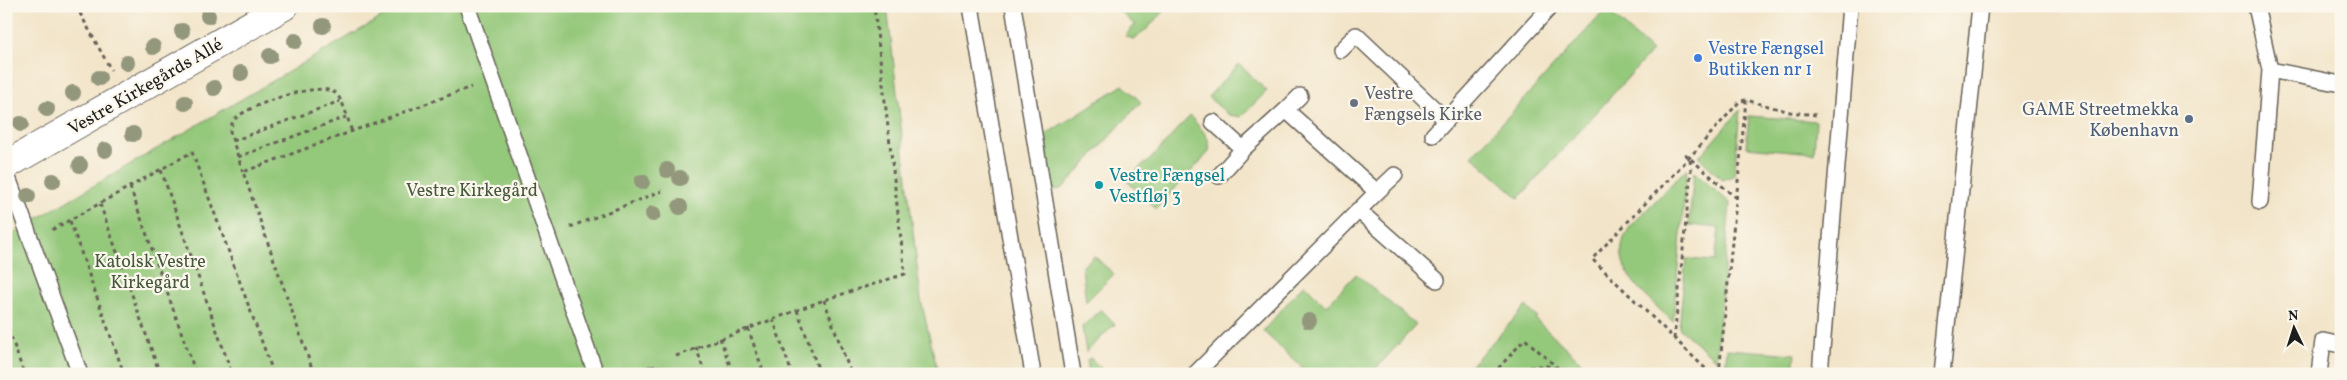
<svg xmlns="http://www.w3.org/2000/svg" width="2347" height="380" viewBox="0 0 2347 380" font-family="Vollkorn,serif">
  <style>
    .green { fill: #94c87a; stroke: #58724b }
    .lines { fill: none; stroke-linecap: round; stroke-linejoin: round }
    .lane-casing { stroke: #676258; stroke-width: 18 }
    .street-casing { stroke: #676258; stroke-width: 30 }
    .path { stroke: #676258; stroke-width: 3; stroke-dasharray: 4 4; stroke-linecap: butt }
    .lane { stroke: #fff; stroke-width: 15 }
    .street { stroke: #fff; stroke-width: 28 }
    .tree { fill: #93977c }
    .shop-dot { fill: #3f7fe0; stroke: #fbf7ec; stroke-width: 2 }
    .worship-dot { fill: #6b7280; stroke: #fbf7ec; stroke-width: 2 }
    .service-dot { fill: #5c6f8a; stroke: #fbf7ec; stroke-width: 2 }
    .culture-dot { fill: #0f9aa8; stroke: #fbf7ec; stroke-width: 2 }
    .labels { text-anchor: middle; stroke-width: 4.5; stroke-linejoin: round; paint-order: stroke }
    .shop-label { font-size: 18px; fill: #366cbe; stroke: #fbf7ec; text-anchor: start }
    .street-label { font-size: 18px; fill: #1c1c1c; stroke: #fbf7ec }
    .worship-label { font-size: 18px; fill: #5b616d; stroke: #fbf7ec; text-anchor: start }
    .service-label { font-size: 18px; fill: #4e5e75; stroke: #fbf7ec; text-anchor: end }
    .culture-label { font-size: 18px; fill: #0d838f; stroke: #fbf7ec; text-anchor: start }
    .park-label { font-size: 18px; fill: #46583d; stroke: #fbf7ec }
  </style>
  <rect width="100%" height="100%" fill="#fbf7ec"/>
  <filter id="ink" filterUnits="userSpaceOnUse"><feTurbulence type="fractalNoise" baseFrequency=".02" numOctaves="2"/><feDisplacementMap in="SourceGraphic" scale="10" xChannelSelector="R" yChannelSelector="G"/><feConvolveMatrix kernelMatrix="1 2 1 2 8 2 1 2 1" color-interpolation-filters="sRGB"/></filter>
  <filter id="wash" filterUnits="userSpaceOnUse"><feTurbulence type="fractalNoise" baseFrequency=".0096" numOctaves="4" result="noise"/><feDisplacementMap in="SourceGraphic" scale="20" xChannelSelector="R" yChannelSelector="G"/><feGaussianBlur stdDeviation="1.12" result="paint"/><feColorMatrix in="noise" values="0 0 0 0 0 0 0 0 0 0 0 0 0 0 0 0 0 1.4 0 .05"/><feComposite in="paint" operator="in"/></filter>
  <g filter="url(#wash)">
    <rect width="100%" height="100%" fill="#f2e4c8"/>
    <path class="green" d="M 401,6 L 887,6 L 921,300 L 938,374 L 6,374 L 6,237 Z
      M 1114,6 L 1169,6 L 1144,32 L 1133,39 L 1125,36 L 1135,25 Z
      M 1606,9 L 1652,51 L 1519,198 L 1472,156 Z
      M 1239,64 L 1267,91 L 1241,117 L 1229,115 L 1208,97 Z
      M 1123,85 L 1141,102 L 1063,188 L 1053,191 L 1043,136 Z
      M 1740,110 L 1734,176 L 1722,180 L 1699,157 Z
      M 1190,116 C 1199,127 1212,137 1209,152 L 1156,209 L 1127,181 L 1144,163 L 1146,164 Z
      M 1749,116 L 1816,121 L 1814,153 L 1746,147 Z
      M 1687,168 L 1673,322 C 1648,297 1603,266 1630,227 Z
      M 1694,172 L 1730,203 L 1716,360 L 1679,328 L 1686,259 L 1715,261 L 1719,228 L 1689,225 Z
      M 1094,256 L 1114,274 L 1086,302 L 1082,267 Z
      M 1356,274 L 1416,325 L 1371,374 L 1309,374 L 1263,331 L 1304,284 L 1326,306 Z
      M 1526,306 L 1537,317 L 1535,319 L 1594,374 L 1463,374 Z
      M 1101,309 L 1115,324 L 1086,352 L 1082,327 Z
      M 1727,349 L 1795,354 L 1793,371 L 1792,374 L 1730,374 L 1725,369 Z
      M 1091,358 L 1091,359 L 1107,374 L 1089,374 L 1087,360 Z"/>
  </g>
  <g filter="url(#ink)">
    <g class="lines">
      <defs>
        <path id="lane" d="M 467,6 L 596,374
          M 971,6 L 1033,374
          M 1013,6 L 1073,374
          M 2256,6 L 2270,70 L 2260,202
          M 1341,50 L 1356,35 L 1446,120
          M 2270,70 L 2341,84
          M 1286,110 L 1300,96
          M 1213,122 L 1243,149
          M 1433,135 L 1551,6
          M 6,172 L 80,374
          M 1377,192 L 1395,175
          M 1358,210 L 1437,280
          M 651,374 L 660,374
          M 1195,374 L 1377,192 L 1286,110 L 1243,149 L 1219,176
          M 1820,374 L 1850,6
          M 1942,374 L 1980,6
          M 2319,374 L 2323,341 L 2341,345"/>
        <path id="street" d="M 6,165 L 284,6"/>
      </defs>
      <use href="#lane" class="lane-casing"/>
      <use href="#street" class="street-casing"/>
      <path class="path" d="M 76,6 L 111,70
        M 233,141 L 340,101
        M 1685,154 L 1736,198
        M 238,157 L 346,117
        M 161,170 L 232,374
        M 243,172 L 230,132 C 231,126 232,122 236,118 C 250,105 319,80 335,93 C 344,100 348,121 352,132
        M 130,187 L 196,374
        M 100,204 L 160,374
        M 70,221 L 124,374
        M 570,227 L 662,191
        M 52,230 L 192,152 L 273,372
        M 824,300 L 851,374
        M 797,310 L 820,374
        M 773,319 L 792,374
        M 6,322 L 24,374
        M 748,328 L 764,374
        M 720,338 L 733,374
        M 1674,339 L 1691,171 L 1690,159
        M 696,347 L 705,374
        M 676,356 L 824,300 L 905,274 L 874,6
        M 314,374 L 243,172 L 471,87
        M 1493,374 L 1525,339 L 1560,370
        M 1515,374 C 1529,365 1551,361 1564,374
        M 1711,374 L 1592,259 L 1689,158 L 1740,101 L 1746,100 L 1790,112 L 1816,115
        M 1719,374 L 1746,100"/>
      <use href="#lane" class="lane"/>
      <use href="#street" class="street"/>
    </g>
    <g class="tree">
      <circle cx="208" cy="16" r="8"/>
      <circle cx="323" cy="26" r="8"/>
      <circle cx="182" cy="31" r="8"/>
      <circle cx="295" cy="41" r="8"/>
      <circle cx="153" cy="47" r="8"/>
      <circle cx="270" cy="56" r="8"/>
      <circle cx="127" cy="63" r="8"/>
      <circle cx="241" cy="73" r="8"/>
      <circle cx="99" cy="78" r="8"/>
      <circle cx="214" cy="88" r="8"/>
      <circle cx="73" cy="93" r="8"/>
      <circle cx="185" cy="103" r="8"/>
      <circle cx="47" cy="109" r="8"/>
      <circle cx="21" cy="124" r="8"/>
      <circle cx="133" cy="134" r="8"/>
      <circle cx="105" cy="150" r="8"/>
      <circle cx="80" cy="165" r="8"/>
      <circle cx="667" cy="170" r="8"/>
      <circle cx="680" cy="178" r="8"/>
      <circle cx="53" cy="181" r="8"/>
      <circle cx="642" cy="182" r="8"/>
      <circle cx="28" cy="196" r="8"/>
      <circle cx="680" cy="207" r="8"/>
      <circle cx="653" cy="214" r="8"/>
      <circle cx="1309" cy="321" r="8"/>
    </g>
  </g>
  <circle class="shop-dot" cx="1698" cy="58" r="5"/>
  <circle class="worship-dot" cx="1354" cy="103" r="5"/>
  <circle class="service-dot" cx="2189" cy="119" r="5"/>
  <circle class="culture-dot" cx="1099" cy="185" r="5"/>
  <g class="labels">
    <g class="shop-label">
      <text x="1708" y="54">Vestre Fængsel<tspan x="1708" dy="21">Butikken nr 1</tspan></text>
    </g>
    <g class="street-label">
      <text transform="translate(145 86) rotate(-30)" y="6">Vestre Kirkegårds Allé</text>
    </g>
    <g class="worship-label">
      <text x="1364" y="99">Vestre<tspan x="1364" dy="21">Fængsels Kirke</tspan></text>
    </g>
    <g class="service-label">
      <text x="2179" y="115">GAME Streetmekka<tspan x="2179" dy="21">København</tspan></text>
    </g>
    <g class="culture-label">
      <text x="1109" y="181">Vestre Fængsel<tspan x="1109" dy="21">Vestfløj 3</tspan></text>
    </g>
    <g class="park-label">
      <text x="472" y="196">Vestre Kirkegård</text>
      <text x="150" y="267">Katolsk Vestre<tspan x="150" dy="21">Kirkegård</tspan></text>
    </g>
  </g>
  <rect width="2347" height="380" fill="none" stroke="#fbf7ec" stroke-width="25"/>
  <g transform="translate(2294 328) rotate(356)" stroke="#fbf7ec" stroke-width="4" paint-order="stroke">
  <path d="M0-4L9 19L0 12L-9 19Z" fill="#1c1c1c"/>
  <text y="-8" font-size="14" font-weight="bold" text-anchor="middle" fill="#1c1c1c">N</text>
  </g>
</svg>
